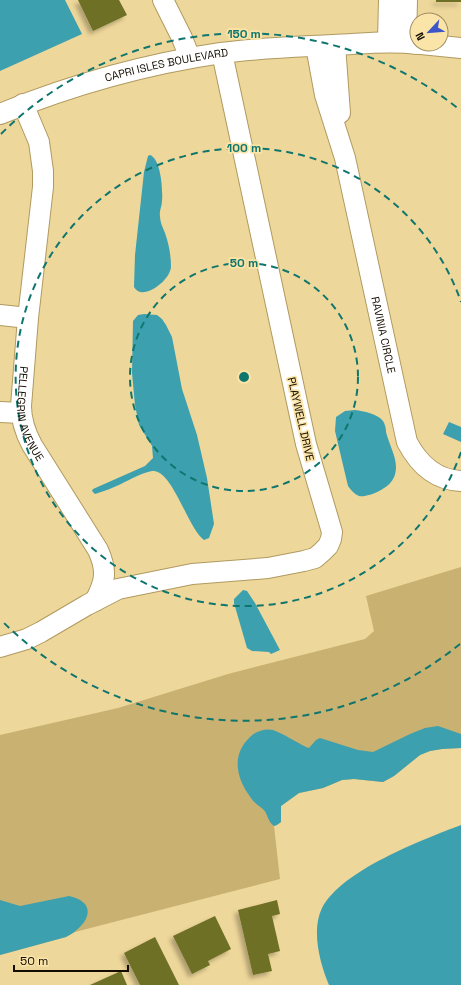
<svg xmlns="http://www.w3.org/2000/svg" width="461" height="985" viewBox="0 0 461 985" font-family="'Space Grotesk',sans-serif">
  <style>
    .green { fill: #c9b171 }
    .water { fill: #3ca0af }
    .building { fill: #6e6f27; filter: url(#shadow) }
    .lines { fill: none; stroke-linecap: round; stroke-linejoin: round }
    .minor-casing { stroke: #b09a60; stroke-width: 22 }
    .minor { stroke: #fff; stroke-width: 20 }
    .ring { fill: none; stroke: #0f766e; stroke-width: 2; stroke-dasharray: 7 5 }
    .labels { text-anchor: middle; stroke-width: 3.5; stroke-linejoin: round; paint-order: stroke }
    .street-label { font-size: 11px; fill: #140c00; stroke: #fbe4a7 }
    .centre { fill: #0f766e; stroke: #fbe4a7; stroke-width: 2 }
    .ring-label { font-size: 12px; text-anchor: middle; font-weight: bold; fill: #0f766e; stroke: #fbe4a7; stroke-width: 3.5; stroke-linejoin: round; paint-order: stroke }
  </style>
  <defs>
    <filter id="shadow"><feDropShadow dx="-3.5" dy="3.5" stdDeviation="2" flood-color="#0004"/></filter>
  </defs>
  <rect width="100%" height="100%" fill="#eed79a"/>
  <path class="green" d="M 461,567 L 461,748 L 442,749 L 430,751 L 420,755 L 394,776 L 383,782 L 354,779 L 342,780 L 323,788 L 299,793 L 281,806 L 281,822 L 274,826 L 280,879 L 75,932 L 66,937 L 0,955 L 0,735 L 118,708 L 228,674 L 365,639 L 374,631 L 366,596 Z"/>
  <path class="water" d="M 0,0 L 65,0 L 82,34 L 0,71 Z
    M 150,155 C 161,159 163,190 162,201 C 162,206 159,211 160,216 C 160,222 163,228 165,233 C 169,244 171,256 171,267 C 170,281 142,302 134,287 L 135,255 L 144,172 L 148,156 Z
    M 144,314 L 157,315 L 162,319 L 166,325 L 172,337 L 182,389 L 197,435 L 207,478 L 214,524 L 209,538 L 204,540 C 188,529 172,468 152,471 C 141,473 131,479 121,484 C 113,488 104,491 95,494 L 92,491 L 93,489 L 145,466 L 153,458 L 152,446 L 139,425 L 135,405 L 132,373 L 133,321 L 138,315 Z
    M 355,410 C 363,411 378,414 383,421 C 385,424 386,428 386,432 C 389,444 396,456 396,467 C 396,471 395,476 393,479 C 389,488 368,498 359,496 C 354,494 351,490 348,486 L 335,431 L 336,417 L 345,411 Z
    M 449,422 L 461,427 L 461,442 L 443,434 Z
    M 243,590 L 247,591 L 255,603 L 280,650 L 271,654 L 269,652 L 252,651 L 247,648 L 234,603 L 234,599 Z
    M 438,726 L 461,734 L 461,748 L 442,749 L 430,751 L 420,755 L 394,776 L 383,782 L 354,779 L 342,780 L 323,788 L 299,793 L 281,806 L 281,822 L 277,825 L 274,826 C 268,822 268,815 264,810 C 260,806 254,803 251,798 C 236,778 231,755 250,737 C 256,731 265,728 273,730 C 284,734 296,742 306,747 L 309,748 L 316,740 L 320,738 L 358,750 L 373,752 L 410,734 L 425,728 Z
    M 461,825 L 461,985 L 329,985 C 320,964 311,930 322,908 C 342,870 422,840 461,825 Z
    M 69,896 C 100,903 88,926 66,937 L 0,955 L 0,900 L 20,906 Z"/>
  <path class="building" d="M 78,0 L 119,0 L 127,15 L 93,31 Z
    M 436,0 L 461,0 L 461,2 L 436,2 Z
    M 277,900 L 280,914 L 272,916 L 280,951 L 268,954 L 272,971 L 253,975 L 238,910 Z
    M 215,916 L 231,949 L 208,961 L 210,965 L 192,974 L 173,936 Z
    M 155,937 L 179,985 L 140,985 L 124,953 Z
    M 121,971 L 127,985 L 90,985 Z"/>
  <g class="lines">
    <defs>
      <g id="minor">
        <path d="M 163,0 L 182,38 L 190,58"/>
        <path d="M 388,41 L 389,0"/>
        <path d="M 406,42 L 407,0"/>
        <path d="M 421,44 L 461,48"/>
        <path d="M 335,45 L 340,113"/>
        <path id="s1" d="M 316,46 L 325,95 L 345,158 L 407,442 C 418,463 435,480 461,481"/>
        <path id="s2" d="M 23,104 L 39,142 L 43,171 L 43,187 L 28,318 L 21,406 C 21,421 25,432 32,445 L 98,550 C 107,570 106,581 95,601"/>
        <path id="s3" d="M 0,114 C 71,85 146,64 221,53 C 258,48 295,47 333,45 C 361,44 388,40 417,44"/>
        <path d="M 0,315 L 28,318"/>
        <path d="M 0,412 L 21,413"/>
        <path d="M 0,647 L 27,639 L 41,632 L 87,605 L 118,589 L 192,574 L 268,568 L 304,561 L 315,558 L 322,552 L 328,546 L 331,539 L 332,532 L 306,444 L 222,53"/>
      </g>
    </defs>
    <use href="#minor" class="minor-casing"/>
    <use href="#minor" class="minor"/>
  </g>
  <g class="ring">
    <circle cx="244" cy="377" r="114"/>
    <path d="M461 452A229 229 0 1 1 461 302"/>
    <path d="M460 644A343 343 0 0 1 1 620M1 134A343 343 0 0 1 460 110"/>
  </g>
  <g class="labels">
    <g class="street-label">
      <text dy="4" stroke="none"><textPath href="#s3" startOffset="174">CAPRI ISLES BOULEVARD</textPath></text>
      <text dy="4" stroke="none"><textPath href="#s1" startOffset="297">RAVINIA CIRCLE</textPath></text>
      <text dy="4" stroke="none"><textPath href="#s2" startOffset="316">PELLEGRIN AVENUE</textPath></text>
      <text transform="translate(301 419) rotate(77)" y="4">PLAYWELL DRIVE</text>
    </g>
  </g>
  <circle cx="244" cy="377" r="6" class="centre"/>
  <g class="ring-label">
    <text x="244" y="38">150 m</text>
    <text x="244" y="152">100 m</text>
    <text x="244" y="267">50 m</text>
  </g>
  <g transform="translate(429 32) rotate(244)"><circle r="19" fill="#fbe4a7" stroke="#9f8e64"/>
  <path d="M0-3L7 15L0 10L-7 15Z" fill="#3d55c8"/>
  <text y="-6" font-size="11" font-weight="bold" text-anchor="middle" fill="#140c00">N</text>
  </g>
  <path d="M14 965v6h114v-6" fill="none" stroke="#140c00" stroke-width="2"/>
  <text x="20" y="965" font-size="12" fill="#140c00" stroke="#fbe4a7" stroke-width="3" paint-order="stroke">50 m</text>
</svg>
